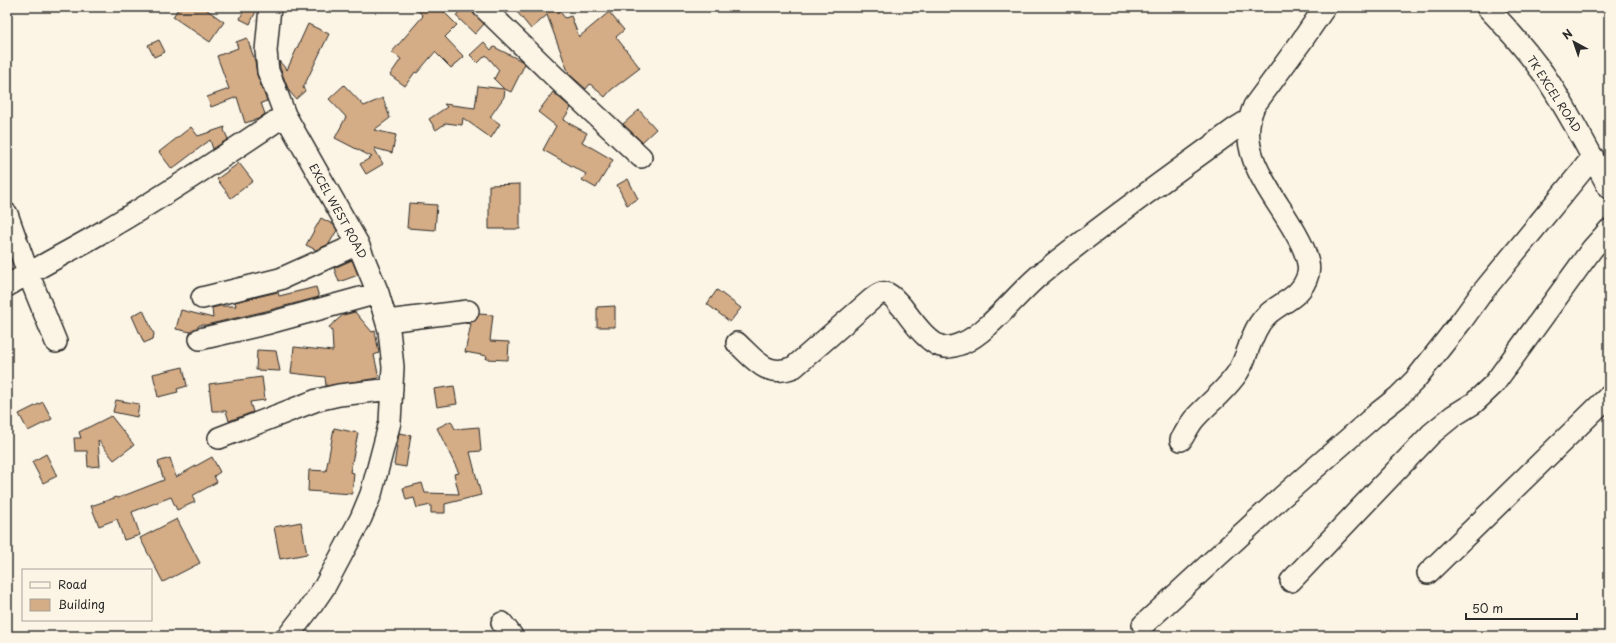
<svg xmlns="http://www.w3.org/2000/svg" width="1616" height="643" viewBox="0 0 1616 643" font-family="'Playpen Sans',sans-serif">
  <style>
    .building { fill: #d4ac85; stroke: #2b2b2b }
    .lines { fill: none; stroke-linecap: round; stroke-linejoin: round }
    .minor-casing { stroke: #2b2b2b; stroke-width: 24 }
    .minor { stroke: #fcf5e5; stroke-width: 21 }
    .labels { text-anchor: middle; stroke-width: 3; stroke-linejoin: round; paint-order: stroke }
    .street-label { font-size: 11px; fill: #2b2b2b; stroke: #fcf5e5 }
  </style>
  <rect width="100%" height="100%" fill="#fcf5e5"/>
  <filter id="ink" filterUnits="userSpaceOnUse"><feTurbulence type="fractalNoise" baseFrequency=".025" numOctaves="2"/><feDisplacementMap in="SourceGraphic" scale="8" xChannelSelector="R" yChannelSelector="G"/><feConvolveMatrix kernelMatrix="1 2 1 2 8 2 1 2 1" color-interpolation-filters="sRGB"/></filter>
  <g filter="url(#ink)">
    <path class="building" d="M 179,7 L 203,7 L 224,22 L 210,42 L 173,17 Z
      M 245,7 L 258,7 L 250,24 L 240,19 Z
      M 415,7 L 439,7 L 457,25 L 445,37 L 464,57 L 451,68 L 435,52 L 417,73 L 415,72 L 405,86 L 390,75 L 401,59 L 392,52 L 423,16 Z
      M 462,7 L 467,7 L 472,10 L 484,24 L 475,34 L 456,16 Z
      M 513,7 L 558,7 L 557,8 L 565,18 L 571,16 L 579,37 L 609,12 L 624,30 L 616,37 L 640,68 L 611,90 L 605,97 L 590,84 L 586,89 L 569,74 L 547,15 L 531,29 Z
      M 308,24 L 329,34 L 303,88 L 305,91 L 296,99 L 289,91 L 280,68 L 279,61 L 287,70 Z
      M 247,38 L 255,61 L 257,75 L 267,101 L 261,103 L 265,114 L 258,119 L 245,123 L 237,97 L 211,107 L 207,97 L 229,89 L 217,56 L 238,48 L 236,42 Z
      M 159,40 L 165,52 L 154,57 L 148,45 Z
      M 484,42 L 491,50 L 494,47 L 520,60 L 525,64 L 511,92 L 505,89 L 504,97 L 490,117 L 500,124 L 491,138 L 463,118 L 462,125 L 446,123 L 436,130 L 429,119 L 447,107 L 444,104 L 475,108 L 478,86 L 504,89 L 494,79 L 499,70 L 486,55 L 478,63 L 470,55 Z
      M 344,85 L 364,106 L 383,98 L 390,118 L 374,130 L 396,135 L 392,153 L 374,148 L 383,164 L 366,174 L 360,164 L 372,157 L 335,138 L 346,117 L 329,99 Z
      M 553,92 L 571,108 L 563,120 L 587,133 L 582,142 L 613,160 L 596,188 L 582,180 L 586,174 L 543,150 L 556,126 L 538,112 Z
      M 639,110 L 656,129 L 642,142 L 623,124 Z
      M 191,127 L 198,136 L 225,127 L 224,130 L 228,139 L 213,149 L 210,140 L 172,169 L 159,152 Z
      M 239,163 L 253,181 L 231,198 L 217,179 Z
      M 628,179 L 638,199 L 627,205 L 617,185 Z
      M 520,184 L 520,229 L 489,229 L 489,185 Z
      M 409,203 L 437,205 L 435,230 L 407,228 Z
      M 321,218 L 334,225 L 337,230 L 329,244 L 316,250 L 306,245 Z
      M 352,260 L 358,275 L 339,282 L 334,268 Z
      M 316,287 L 319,297 L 266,311 L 206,325 L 200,325 L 191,332 L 176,329 L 181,310 L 213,318 L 212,308 L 220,306 L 236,306 L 235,302 L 278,292 L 279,296 Z
      M 717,290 L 741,308 L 730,322 L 707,304 Z
      M 615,306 L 615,327 L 597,327 L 597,307 Z
      M 143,310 L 154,334 L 153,339 L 144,343 L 132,316 Z
      M 355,312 L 372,332 L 375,331 L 379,353 L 374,355 L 379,378 L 326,386 L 325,377 L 291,373 L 294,347 L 333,351 L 332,331 L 329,327 L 343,315 Z
      M 479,314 L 493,315 L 490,341 L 509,342 L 508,360 L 486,359 L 487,356 L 465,352 L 471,324 L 465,323 L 475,321 Z
      M 257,350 L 276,351 L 280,371 L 256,370 Z
      M 183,367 L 187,386 L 177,389 L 178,392 L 158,397 L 153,374 Z
      M 262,377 L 265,400 L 250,402 L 253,412 L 229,421 L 226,411 L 212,411 L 209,384 Z
      M 454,386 L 457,404 L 437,407 L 434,389 Z
      M 116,400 L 139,404 L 137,417 L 113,412 Z
      M 43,402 L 52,419 L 28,431 L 19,414 Z
      M 111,416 L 134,445 L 114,460 L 98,440 L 100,466 L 88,467 L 87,451 L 75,451 L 74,438 L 81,438 L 79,432 Z
      M 451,421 L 455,429 L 479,427 L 481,451 L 470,452 L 481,495 L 445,504 L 445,513 L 431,513 L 431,505 L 417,508 L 414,498 L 406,500 L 403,488 L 422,483 L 425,493 L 459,494 L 454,474 L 459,473 L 437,428 Z
      M 334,428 L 358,433 L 350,472 L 354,473 L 352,494 L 308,491 L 309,470 L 326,471 Z
      M 399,433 L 411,435 L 406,467 L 394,465 Z
      M 46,454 L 57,476 L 43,483 L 32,462 Z
      M 212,457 L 220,472 L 214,476 L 217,482 L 192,496 L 195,502 L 177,510 L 171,497 L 132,512 L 140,535 L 124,540 L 117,519 L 99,526 L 91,506 L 117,497 L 118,498 L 164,480 L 158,462 L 170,458 L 176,477 Z
      M 177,519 L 200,563 L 163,582 L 140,538 Z
      M 301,522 L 307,554 L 280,559 L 274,527 Z"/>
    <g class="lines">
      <defs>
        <path id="minor" d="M 270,7 L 266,51 L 268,71 L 276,91 L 285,115 L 358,244 L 378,293 L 389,330 L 393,367 L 390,422 L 371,494 L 361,518 L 325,586 L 312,605 L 288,636
          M 483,7 L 554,76 L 641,157
          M 1487,7 C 1507,28 1526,50 1543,73 C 1568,110 1588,149 1609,188
          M 7,214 L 28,273 L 56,342
          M 7,286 C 35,269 64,254 92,238 C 158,200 222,158 285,115
          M 202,298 L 280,279 L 358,244
          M 387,321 L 468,311
          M 200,339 L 269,323 L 378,293
          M 737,343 C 756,361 767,378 794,367 L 872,299 C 876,296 880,292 886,293 C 893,295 897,302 902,307 C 911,319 929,346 945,347 C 951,348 957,345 963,343 C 989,332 1018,292 1042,273 C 1105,222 1171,176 1236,128 L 1249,120
          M 219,438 L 317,400 L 339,395 L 392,389
          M 1181,440 C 1186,432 1190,423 1196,417 C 1210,402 1227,389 1238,372 C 1249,355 1250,333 1264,318 C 1278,302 1301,300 1308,274 C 1310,265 1307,258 1304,250 C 1286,205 1231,159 1254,106 L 1301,42 L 1325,7
          M 1428,573 L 1609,396
          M 1291,581 L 1431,434 L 1453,416 L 1474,403 L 1494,384 L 1592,249 L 1609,230
          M 502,623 L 512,636
          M 1143,625 L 1282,497 L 1379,412 L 1398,397 L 1415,380 L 1463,319 L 1481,294 L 1593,157"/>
      </defs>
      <use href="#minor" class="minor-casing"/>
      <use href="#minor" class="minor"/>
    </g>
  </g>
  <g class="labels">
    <g class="street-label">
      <text transform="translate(1554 94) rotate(57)" y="4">TK EXCEL ROAD</text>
      <text transform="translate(338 211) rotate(61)" y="4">EXCEL WEST ROAD</text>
    </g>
  </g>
  <rect width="1616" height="643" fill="none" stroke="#fcf5e5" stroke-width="24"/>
  <rect x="12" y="12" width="1592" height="619" fill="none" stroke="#2b2b2b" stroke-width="1.5" filter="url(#ink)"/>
  <rect x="22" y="569" width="130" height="52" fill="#fcf5e5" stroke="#a8a49b"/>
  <rect x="30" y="582" width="20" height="6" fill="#fcf5e5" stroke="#a8a49b"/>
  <text x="58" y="589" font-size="12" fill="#2b2b2b">Road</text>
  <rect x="30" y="599" width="20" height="12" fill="#d4ac85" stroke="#a8a49b"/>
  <text x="58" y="609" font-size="12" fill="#2b2b2b">Building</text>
  <g transform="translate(1574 42) rotate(320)" stroke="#fcf5e5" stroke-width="3" paint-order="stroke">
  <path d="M0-3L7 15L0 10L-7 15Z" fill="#2b2b2b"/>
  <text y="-6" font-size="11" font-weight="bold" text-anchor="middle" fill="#2b2b2b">N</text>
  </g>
  <path d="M1466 613v6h111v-6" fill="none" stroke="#2b2b2b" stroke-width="2"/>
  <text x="1472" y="613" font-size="12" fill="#2b2b2b" stroke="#fcf5e5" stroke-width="3" paint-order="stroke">50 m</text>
</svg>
